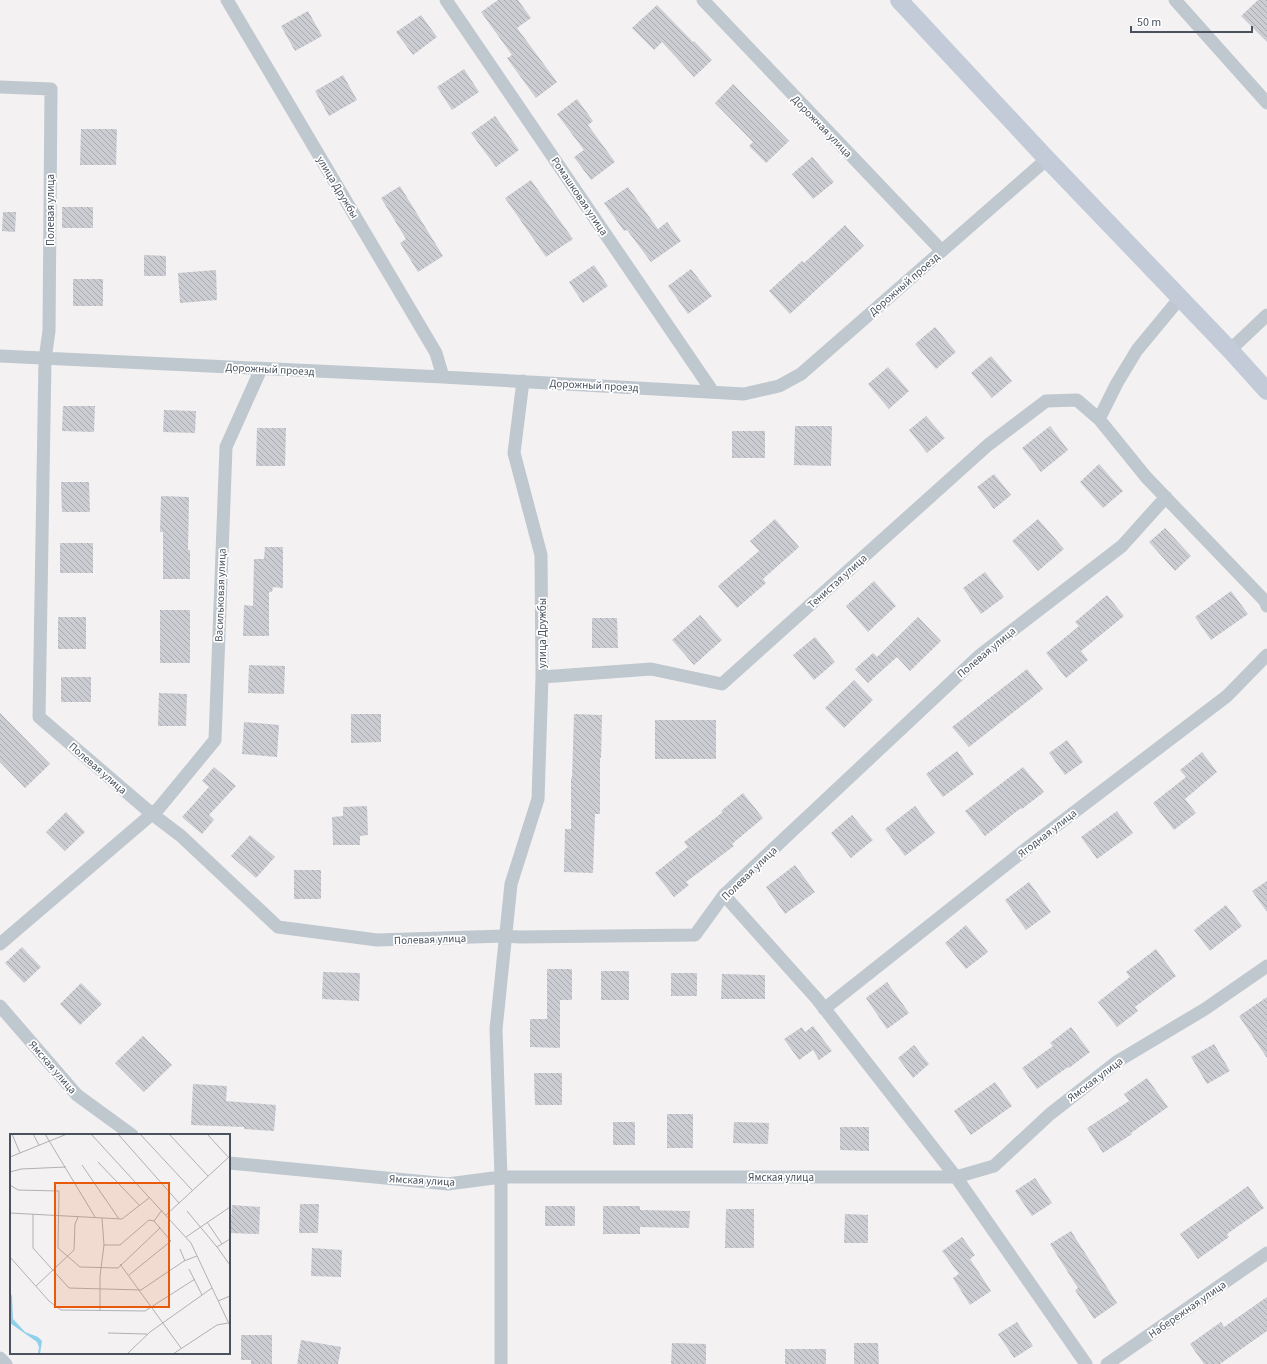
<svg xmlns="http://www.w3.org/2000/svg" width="1267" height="1364" viewBox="0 0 1267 1364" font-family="'Source Sans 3',sans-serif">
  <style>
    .building { fill: url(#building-back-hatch) }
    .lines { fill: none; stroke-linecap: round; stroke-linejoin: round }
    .minor { stroke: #bfc7cf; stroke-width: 13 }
    .secondary { stroke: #c2cbd7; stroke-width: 18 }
    .labels { text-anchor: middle; stroke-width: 3.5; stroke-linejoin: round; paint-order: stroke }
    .street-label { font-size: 11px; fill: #49525e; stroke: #fff }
    .inset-road { fill: none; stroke: #afb1b6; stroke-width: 1 }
    .view { fill: #e8590c; fill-opacity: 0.15; stroke: #e8590c; stroke-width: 2 }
    .inset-edge { fill: none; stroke: #49525e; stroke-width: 2 }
  </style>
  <defs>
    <pattern id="building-back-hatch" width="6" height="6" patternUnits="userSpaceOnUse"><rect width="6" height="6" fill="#cbcdd3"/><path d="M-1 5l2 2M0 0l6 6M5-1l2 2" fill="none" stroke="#a7a9ae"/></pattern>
  </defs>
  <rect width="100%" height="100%" fill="#f3f1f1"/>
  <path class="building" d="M 498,0 L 518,0 L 531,18 L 517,28 L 557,82 L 536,98 L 507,58 L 512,55 L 481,12 Z
    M 1258,0 L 1267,0 L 1267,42 L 1241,16 Z
    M 657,5 L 693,42 L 694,41 L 712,60 L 694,77 L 662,42 L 654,50 L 632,28 Z
    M 308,11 L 322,36 L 295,51 L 281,26 Z
    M 421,15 L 437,37 L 413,55 L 396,32 Z
    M 464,69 L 479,92 L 452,110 L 437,87 Z
    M 343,75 L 357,100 L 329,116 L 315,91 Z
    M 733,84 L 789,141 L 766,163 L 749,146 L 753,142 L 715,103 Z
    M 577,99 L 593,121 L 588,125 L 615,162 L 591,180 L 574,157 L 584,150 L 557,114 Z
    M 495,116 L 519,150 L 496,167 L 471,133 Z
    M 81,129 L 117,129 L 116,165 L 80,165 Z
    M 812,157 L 834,182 L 813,199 L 792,174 Z
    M 531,180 L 573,239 L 546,257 L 505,198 Z
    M 400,186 L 443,256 L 418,272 L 400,243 L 406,239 L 381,198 Z
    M 628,187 L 658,229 L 667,222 L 681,241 L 651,262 L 627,230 L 624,231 L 604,203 Z
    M 62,207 L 93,207 L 93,228 L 62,228 Z
    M 3,212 L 16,212 L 15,232 L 2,231 Z
    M 845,225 L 864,246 L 790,314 L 769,291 L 802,261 L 804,263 Z
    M 144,255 L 166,256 L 166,276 L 144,276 Z
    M 594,265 L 608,286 L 583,303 L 569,282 Z
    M 691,269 L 712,296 L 688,314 L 668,286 Z
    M 216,270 L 217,300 L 180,303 L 178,273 Z
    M 73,279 L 103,279 L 103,306 L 73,306 Z
    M 935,327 L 956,352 L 936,369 L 915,344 Z
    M 991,356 L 1012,381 L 992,398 L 971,373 Z
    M 888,367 L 909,391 L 889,409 L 868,384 Z
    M 63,406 L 95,406 L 94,432 L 62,431 Z
    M 164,410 L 196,411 L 195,433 L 163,432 Z
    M 926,416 L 945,438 L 927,453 L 909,430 Z
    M 795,426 L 832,426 L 831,466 L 794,465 Z
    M 1050,426 L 1068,450 L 1041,472 L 1022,448 Z
    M 257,428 L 286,428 L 285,466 L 256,466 Z
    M 732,431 L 765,431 L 765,458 L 732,458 Z
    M 1099,464 L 1123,491 L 1103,508 L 1080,482 Z
    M 994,474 L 1011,495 L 994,509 L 977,487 Z
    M 61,482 L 89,482 L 90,512 L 62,512 Z
    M 161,496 L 189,497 L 188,550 L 190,550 L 190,579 L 163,579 L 163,532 L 160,532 Z
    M 775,519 L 799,547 L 763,579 L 766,583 L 737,608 L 718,586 L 759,551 L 750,541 Z
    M 1038,519 L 1064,549 L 1038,571 L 1012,541 Z
    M 1165,528 L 1191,556 L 1175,571 L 1149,542 Z
    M 60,543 L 93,543 L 93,573 L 60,573 Z
    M 265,547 L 283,547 L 283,588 L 273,587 L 272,592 L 269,592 L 269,636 L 243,636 L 244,605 L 253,606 L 254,559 L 264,559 Z
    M 985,572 L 1004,597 L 981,614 L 963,588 Z
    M 874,581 L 896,606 L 868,632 L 846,606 Z
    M 1231,591 L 1248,614 L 1211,640 L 1195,617 Z
    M 1107,595 L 1124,616 L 1081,651 L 1088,660 L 1066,678 L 1046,653 L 1079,626 L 1075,622 Z
    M 160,610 L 190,610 L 190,663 L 160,663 Z
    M 700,615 L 722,640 L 694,665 L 672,640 Z
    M 58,617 L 86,617 L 86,649 L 58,649 Z
    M 918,617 L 941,641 L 910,671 L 897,657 L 868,683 L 855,669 L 873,653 L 877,657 Z
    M 592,618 L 617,618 L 618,648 L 592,648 Z
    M 815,637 L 835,662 L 814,680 L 793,655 Z
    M 249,665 L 285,666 L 284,694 L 248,693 Z
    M 1027,669 L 1043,689 L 969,747 L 952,727 Z
    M 61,677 L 91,677 L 91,702 L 61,702 Z
    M 854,680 L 873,700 L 844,728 L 825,708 Z
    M 159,693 L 187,694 L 186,726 L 158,726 Z
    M 0,713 L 50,764 L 25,788 L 0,762 Z
    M 351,714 L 381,714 L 381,742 L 351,743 Z
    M 574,714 L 602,715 L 601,758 L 600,758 L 600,814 L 595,814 L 593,873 L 564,872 L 565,829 L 571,829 L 571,778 L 572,778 Z
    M 655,720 L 716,720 L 716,759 L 655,759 Z
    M 244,722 L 279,725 L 277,757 L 242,754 Z
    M 1067,740 L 1083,762 L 1065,775 L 1049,753 Z
    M 957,751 L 974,774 L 943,797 L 926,774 Z
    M 1202,752 L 1217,772 L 1185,799 L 1196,813 L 1174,830 L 1153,803 L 1186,777 L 1180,770 Z
    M 214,767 L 236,786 L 209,815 L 214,820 L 202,834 L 182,817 L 209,787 L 202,781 Z
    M 1023,767 L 1044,792 L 1022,809 L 1021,808 L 985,836 L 965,811 Z
    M 743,793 L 763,818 L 732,844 L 734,846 L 686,882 L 689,885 L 674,897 L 655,873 L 688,847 L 684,842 L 723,812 L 721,811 Z
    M 367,806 L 368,835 L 360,836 L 360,845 L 333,845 L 332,817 L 343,816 L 343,807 Z
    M 915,806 L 935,833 L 905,856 L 885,829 Z
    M 1117,811 L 1133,833 L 1097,859 L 1081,837 Z
    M 66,812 L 85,832 L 65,851 L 46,832 Z
    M 852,815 L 873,840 L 851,858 L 831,833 Z
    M 250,835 L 275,857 L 256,878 L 231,856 Z
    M 795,865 L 815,892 L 785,914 L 766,887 Z
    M 294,870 L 321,870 L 321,899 L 294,899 Z
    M 1267,881 L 1267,912 L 1252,891 Z
    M 1029,882 L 1051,912 L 1026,930 L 1005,900 Z
    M 1226,905 L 1242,926 L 1210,951 L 1194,930 Z
    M 966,925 L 988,952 L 966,969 L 945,943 Z
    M 22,947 L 41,967 L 24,983 L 5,963 Z
    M 1156,949 L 1176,976 L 1135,1007 L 1138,1011 L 1117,1027 L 1098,1002 L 1130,977 L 1126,972 Z
    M 547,969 L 572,969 L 572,1000 L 560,1000 L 560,1048 L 530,1047 L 530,1019 L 547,1019 Z
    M 601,971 L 629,971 L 629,1000 L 601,1000 Z
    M 323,972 L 360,973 L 359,1001 L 322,999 Z
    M 671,973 L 697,973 L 697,996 L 671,996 Z
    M 722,974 L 765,975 L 765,999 L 721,999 Z
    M 887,982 L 909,1013 L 887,1029 L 866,998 Z
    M 81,983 L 102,1004 L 80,1025 L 60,1004 Z
    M 1267,997 L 1267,1058 L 1239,1016 Z
    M 813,1026 L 832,1051 L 819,1060 L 813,1050 L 799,1060 L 784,1039 L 802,1027 L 805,1032 Z
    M 1071,1027 L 1090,1052 L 1069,1068 L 1068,1067 L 1037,1089 L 1022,1068 L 1053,1046 L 1050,1043 Z
    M 143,1036 L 172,1065 L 144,1092 L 115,1063 Z
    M 1214,1044 L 1230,1071 L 1207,1084 L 1191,1057 Z
    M 914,1045 L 929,1064 L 913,1078 L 898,1058 Z
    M 534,1073 L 562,1073 L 562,1105 L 535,1105 Z
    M 1147,1078 L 1168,1107 L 1131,1133 L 1132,1134 L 1103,1153 L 1087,1128 L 1129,1101 L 1124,1094 Z
    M 995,1082 L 1012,1106 L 971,1135 L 954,1111 Z
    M 193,1084 L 227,1086 L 226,1101 L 276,1105 L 274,1131 L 244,1129 L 244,1127 L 191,1125 Z
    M 667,1114 L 693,1114 L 693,1148 L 667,1148 Z
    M 613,1122 L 635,1122 L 635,1145 L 613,1145 Z
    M 734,1122 L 769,1123 L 768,1144 L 733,1143 Z
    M 840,1127 L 869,1127 L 869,1151 L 840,1150 Z
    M 1035,1178 L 1052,1203 L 1032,1216 L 1015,1191 Z
    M 1248,1186 L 1264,1208 L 1227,1234 L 1229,1237 L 1198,1259 L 1180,1234 Z
    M 300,1204 L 319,1204 L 318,1233 L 299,1233 Z
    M 232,1205 L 260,1207 L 259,1234 L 230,1233 Z
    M 545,1206 L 575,1206 L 575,1226 L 545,1226 Z
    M 603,1206 L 640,1206 L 640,1210 L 690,1211 L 689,1228 L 640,1227 L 640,1234 L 603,1234 Z
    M 726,1209 L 754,1209 L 754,1248 L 725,1248 Z
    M 845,1214 L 868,1215 L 868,1243 L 844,1243 Z
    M 1071,1231 L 1117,1303 L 1094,1319 L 1075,1290 L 1078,1288 L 1050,1244 Z
    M 962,1237 L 975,1255 L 970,1259 L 991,1291 L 970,1305 L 953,1278 L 959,1274 L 942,1251 Z
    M 312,1248 L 342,1250 L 341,1277 L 311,1276 Z
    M 1267,1297 L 1267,1331 L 1220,1364 L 1204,1364 L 1190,1344 L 1221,1322 L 1224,1327 Z
    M 1017,1322 L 1033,1346 L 1014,1358 L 998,1334 Z
    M 241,1335 L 272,1335 L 272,1364 L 251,1364 L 251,1360 L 241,1360 Z
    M 301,1340 L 341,1347 L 338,1364 L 297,1364 Z
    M 672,1343 L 706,1344 L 706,1364 L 671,1364 Z
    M 854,1343 L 878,1343 L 879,1364 L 854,1364 Z
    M 785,1349 L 826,1349 L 826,1364 L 785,1364 Z"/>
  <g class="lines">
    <path class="minor" d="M 227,0 L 436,353 L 443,377
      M 446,0 L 713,392
      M 703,0 L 942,251
      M 1175,0 L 1267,103
      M 0,87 L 51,89 L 49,331 L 45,359 L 39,717 L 152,814 L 181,836 L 278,927 L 377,940 L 505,936 L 520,937 L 695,935 L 724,895 L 979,656 L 1122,546 L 1166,497
      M 1180,298 L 1137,350 L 1117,383 L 1099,419 L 1146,477 L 1265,601 L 1267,606
      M 1230,350 L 1267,315
      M 0,356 L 443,377 L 744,394 L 779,386 L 801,374 L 1047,159
      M 542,677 L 651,669 L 722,684 L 988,445 L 1046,401 L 1077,400 L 1099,419
      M 724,895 L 817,999 L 956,1177 L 1086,1364
      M 0,944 L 159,808 L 215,740 L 226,447 L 261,369
      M 0,1006 L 77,1095 L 132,1135
      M 824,1009 L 1031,845 L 1227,696 L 1267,655
      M 229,1163 L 448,1184 L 501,1177 L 956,1177 L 994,1166 L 1050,1114 L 1118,1061 L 1205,1009 L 1267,966
      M 0,1358 L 6,1364
      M 501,1364 L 501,1177 L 496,1029 L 511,884 L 538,799 L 542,677 L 541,555 L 514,453 L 523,381
      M 1107,1364 L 1267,1253"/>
    <path class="secondary" d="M 899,0 L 1047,159 L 1230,350 L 1267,391"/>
  </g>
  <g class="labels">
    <g class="street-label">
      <text transform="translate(822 126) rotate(46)" y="4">Дорожная улица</text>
      <text transform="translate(338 187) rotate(59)" y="4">улица Дружбы</text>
      <text transform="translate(580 196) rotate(56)" y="4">Ромашковая улица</text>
      <text transform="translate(50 210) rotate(-90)" y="4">Полевая улица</text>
      <text transform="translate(904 284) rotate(-41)" y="4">Дорожный проезд</text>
      <text transform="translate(270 369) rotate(3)" y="4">Дорожный проезд</text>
      <text transform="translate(594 385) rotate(3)" y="4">Дорожный проезд</text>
      <text transform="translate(837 581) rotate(-42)" y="4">Тенистая улица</text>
      <text transform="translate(220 595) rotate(-88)" y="4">Васильковая улица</text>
      <text transform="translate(542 633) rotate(-90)" y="4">улица Дружбы</text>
      <text transform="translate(986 652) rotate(-40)" y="4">Полевая улица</text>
      <text transform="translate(98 768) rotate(41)" y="4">Полевая улица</text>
      <text transform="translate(1047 833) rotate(-38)" y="4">Ягодная улица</text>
      <text transform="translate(749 873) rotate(-44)" y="4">Полевая улица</text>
      <text transform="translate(430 939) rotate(-2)" y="4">Полевая улица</text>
      <text transform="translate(53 1067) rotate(49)" y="4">Ямская улица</text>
      <text transform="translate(1095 1079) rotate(-37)" y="4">Ямская улица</text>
      <text x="781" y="1181">Ямская улица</text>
      <text transform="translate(422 1180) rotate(3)" y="4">Ямская улица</text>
      <text transform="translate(1187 1309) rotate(-35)" y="4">Набережная улица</text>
    </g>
  </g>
  <g transform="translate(10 1134)">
    <rect width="220" height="220" fill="#f3f1f1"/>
    <path d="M 0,158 L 2,162 L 3,185 L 15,198 L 28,203 L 32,207 L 30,220 L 28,220 L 29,213 L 27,208 L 0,189 Z" fill="#8ed1ec"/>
    <path class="inset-road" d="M 2,0 L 10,19M 23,0 L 29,11M 35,0 L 85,83M 81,0 L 181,109 L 220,192M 108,0 L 169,69M 130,0 L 182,56M 159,0 L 198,42M 197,0 L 220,25M 0,23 L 57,0M 88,28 L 130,72M 72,31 L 109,85M 0,38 L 11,35 L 56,33M 0,51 L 8,56 L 49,57 L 48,114 L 70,133 L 108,134 L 150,94M 177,77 L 207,113M 0,79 L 112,85 L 139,64M 23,80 L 23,114 L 59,154 L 131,156 L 174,127 L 187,122M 156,81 L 220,22M 197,88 L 212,110M 176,103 L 220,73M 220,105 L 207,113 L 220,131M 94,111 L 110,111 L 139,86 L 144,87M 170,115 L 175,127M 0,123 L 39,167 L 51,176 L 135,177 L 185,145M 110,130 L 171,214M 179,135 L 192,161M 119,141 L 161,107 L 144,87 L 152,76M 26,152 L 64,116 L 65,90 L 68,83M 208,167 L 220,162M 90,177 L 90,142 L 94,111 L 92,84M 98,199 L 137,200M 117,220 L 140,198 L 202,154M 163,220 L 207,191 L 218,189"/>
    <path class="view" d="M 45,49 L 159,49 L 159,173 L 45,173 Z"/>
    <rect width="220" height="220" class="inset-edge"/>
  </g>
  <path d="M1131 26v6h121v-6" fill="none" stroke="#49525e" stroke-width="2"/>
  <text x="1137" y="26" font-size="12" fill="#49525e" stroke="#ffffff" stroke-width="3" paint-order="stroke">50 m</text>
</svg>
